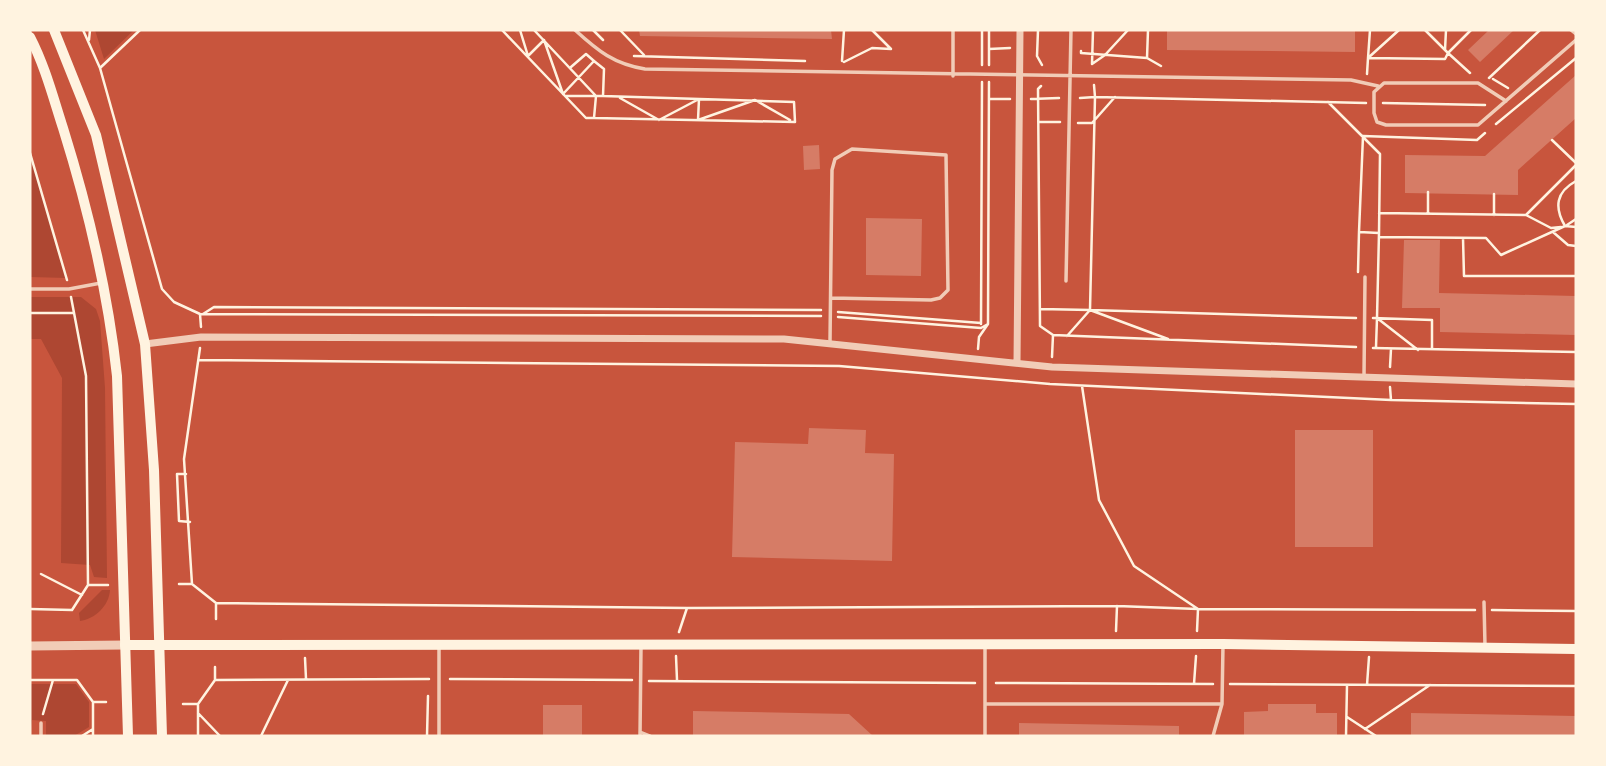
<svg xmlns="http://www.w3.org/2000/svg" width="1606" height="766" viewBox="0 0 1606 766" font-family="Montserrat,sans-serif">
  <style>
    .green { fill: #ae4732 }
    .building { fill: #d67c66 }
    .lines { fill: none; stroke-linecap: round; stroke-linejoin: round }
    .path { stroke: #fff3e0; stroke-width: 2.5 }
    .service { stroke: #f1ccb7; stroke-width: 3.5 }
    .minor { stroke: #f1ccb7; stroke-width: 7 }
    .tertiary { stroke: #f1ccb7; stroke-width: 9 }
    .secondary { stroke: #fff3e0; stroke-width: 10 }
    .primary { stroke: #fff3e0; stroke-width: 10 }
  </style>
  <rect width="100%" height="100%" fill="#c8553d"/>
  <path class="green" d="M 95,30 L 134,30 L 104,59 Z
    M 30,153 L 67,278 L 30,277 Z
    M 30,297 L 81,297 L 96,309 L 100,321 L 105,388 L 107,578 L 94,577 L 90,565 L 61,563 L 62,378 L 41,339 L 30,339 Z
    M 102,590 L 110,590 C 109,606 95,619 80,621 L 79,613 Z
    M 30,684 L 76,684 L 89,702 L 89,727 L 74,736 L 46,736 L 46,721 L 32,720 L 30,736 Z"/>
  <path class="building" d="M 639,30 L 831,30 L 832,39 L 640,36 Z
    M 1167,30 L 1355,30 L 1355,52 L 1167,50 Z
    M 1489,30 L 1514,30 L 1480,62 L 1468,50 Z
    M 1576,75 L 1576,118 L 1518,170 L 1518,195 L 1405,193 L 1405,155 L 1485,156 Z
    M 819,145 L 820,169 L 804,170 L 803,146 Z
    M 866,218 L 922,219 L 921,276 L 866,275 Z
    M 1404,240 L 1440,240 L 1439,293 L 1576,296 L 1576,335 L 1440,332 L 1440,308 L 1402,308 Z
    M 809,428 L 866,430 L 865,453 L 894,454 L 892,561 L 732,557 L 735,442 L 808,444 Z
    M 1295,430 L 1373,430 L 1373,547 L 1295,547 Z
    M 1268,704 L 1316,704 L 1316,713 L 1337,713 L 1337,736 L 1244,736 L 1244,712 L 1268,711 Z
    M 543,705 L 582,705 L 582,736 L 543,736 Z
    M 693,711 L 849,714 L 873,736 L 693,736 Z
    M 1411,713 L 1576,716 L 1576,736 L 1411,736 Z
    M 1019,723 L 1179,726 L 1179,736 L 1019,736 Z"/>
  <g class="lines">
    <path class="path" d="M 83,30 L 100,68 L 162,289 L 174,302 L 200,314 L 821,316
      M 502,30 L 586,118 L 594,118 L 596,96 L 534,30
      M 520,30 L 528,56 L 544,40 L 563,94 L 594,61 L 586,54 L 571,67
      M 593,30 L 603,40
      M 620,30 L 644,55
      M 989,30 L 989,65
      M 1038,30 L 1037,56 L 1042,65
      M 1093,30 L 1092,64 L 1105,55 L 1128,30
      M 1370,30 L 1368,58 L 1399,30
      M 1425,30 L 1445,50
      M 89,40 L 90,30
      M 989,49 L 1010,48
      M 1445,50 L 1448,53 L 1471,30
      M 1445,50 L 1446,30
      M 1081,51 L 1081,53 L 1147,58 L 1148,30
      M 634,56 L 805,61
      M 1147,58 L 1161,66
      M 842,61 L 844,30
      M 844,62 L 872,48 L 891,49 L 872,30
      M 982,65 L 982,30
      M 100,68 L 140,30
      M 1367,74 L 1368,58 L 1445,59 L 1448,53 L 1470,73
      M 1489,78 L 1540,30
      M 1493,79 L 1508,88
      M 1094,85 L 1095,97 L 1366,103
      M 1041,86 L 1038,89 L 1040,326 L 1053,335 L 1356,347
      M 566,96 L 603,96 L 604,69 L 594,61
      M 620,98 L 659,120 L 699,99 L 698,120 L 755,100 L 790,120
      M 989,99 L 1010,99
      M 1031,99 L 1059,98
      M 1328,102 L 1380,154 L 1379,233
      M 1383,103 L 1485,105
      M 594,118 L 795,122 L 794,102 L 603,96
      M 1039,122 L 1060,122
      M 1078,123 L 1092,123 L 1115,97
      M 1496,124 L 1576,58
      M 1552,140 L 1576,163
      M 30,153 L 67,280
      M 1576,181 C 1556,192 1554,207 1565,226 L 1576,227
      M 1428,192 L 1428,213
      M 1494,194 L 1494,215
      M 1379,213 L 1526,215 L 1576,165
      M 1526,215 L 1551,228 L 1561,227
      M 1567,225 L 1576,219
      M 1359,232 L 1363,136 L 1477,140 L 1485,133
      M 1553,232 L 1568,245 L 1576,246
      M 1379,237 L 1486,238 L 1501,255 L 1565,226
      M 1463,238 L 1464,276 L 1576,276
      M 1358,272 L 1359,232 L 1379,233 L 1377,318
      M 1040,309 L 1090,310 L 1168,339
      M 1090,310 L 1356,318
      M 838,312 L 981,323
      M 30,313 L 74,313
      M 200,314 L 201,327
      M 203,314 L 214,307 L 821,310
      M 838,317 L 981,328 L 988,324
      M 1373,318 L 1432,320 L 1432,349
      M 981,324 L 982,82
      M 1067,336 L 1090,310 L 1095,97 L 1080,98
      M 1376,347 L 1377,318 L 1418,350
      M 1373,348 L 1576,352
      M 978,349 L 979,337 L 988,324 L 989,82
      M 1052,357 L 1053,335
      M 199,360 L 839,366 L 1050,384 L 1391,400 L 1576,404
      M 1390,367 L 1391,349
      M 1082,386 L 1099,500 L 1134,566 L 1198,609 L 1197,631
      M 1390,387 L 1391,400
      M 186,474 L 177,474 L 179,521 L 190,522
      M 41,574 L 82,595
      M 179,584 L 192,584 L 216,603 L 687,608 L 1117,606 L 1198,609 L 1475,610
      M 192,584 L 184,459 L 200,348
      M 88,585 L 108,585
      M 30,609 L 72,610 L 88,585 L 86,376 L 71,297
      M 1492,610 L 1576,611
      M 216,619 L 216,603
      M 1116,631 L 1117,606
      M 679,632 L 687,608
      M 676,656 L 677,680
      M 305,658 L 306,679
      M 450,679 L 632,680
      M 30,680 L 77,680 L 93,702 L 93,736
      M 215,680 L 429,679
      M 649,681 L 975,683
      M 996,683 L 1213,684
      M 1194,684 L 1196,656
      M 1230,684 L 1576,686
      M 1367,685 L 1369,657
      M 93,702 L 106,702
      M 183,704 L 198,704
      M 198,713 L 220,736
      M 43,714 L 53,680
      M 1347,717 L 1376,736
      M 1365,729 L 1430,685
      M 82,736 L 93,729
      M 198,736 L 198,704 L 215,680 L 215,667
      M 261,736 L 288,680
      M 427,736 L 428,696
      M 1346,736 L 1347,685"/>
    <path class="service" d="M 575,30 C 598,51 614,64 645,69 L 1351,80 L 1378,86
      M 1571,30 L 1576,34
      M 953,76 L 953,30
      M 1506,101 L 1478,83 L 1384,83 L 1374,92 L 1374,113 L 1377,122 L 1386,125 L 1478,125 L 1576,40
      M 1066,281 L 1071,30
      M 30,289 L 69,289 L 101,283
      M 830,342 L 832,170 L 835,159 L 852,149 L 946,155 L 948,290 L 940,298 L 931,300 L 831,298
      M 1364,376 L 1365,277
      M 1484,602 L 1485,646
      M 985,704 L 1222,704
      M 41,723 L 41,736
      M 640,732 L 650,736
      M 439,736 L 439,647
      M 640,736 L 641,647
      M 985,736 L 985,647
      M 1213,736 L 1222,704 L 1223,645"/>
    <path class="minor" d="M 145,344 L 201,337 L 784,339 L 1052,367 L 1576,384
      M 1017,363 L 1020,30"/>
    <path class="tertiary" d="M 30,646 L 125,645"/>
    <path class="secondary" d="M 125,645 L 1223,644 L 1576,649"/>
    <path class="primary" d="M 54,30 L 96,135 L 145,344 L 154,470 L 162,736
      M 30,37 C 45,66 53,97 63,128 C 88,208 108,293 117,376 L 128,736"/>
  </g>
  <rect width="1606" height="766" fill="none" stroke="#fff3e0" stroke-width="63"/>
</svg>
